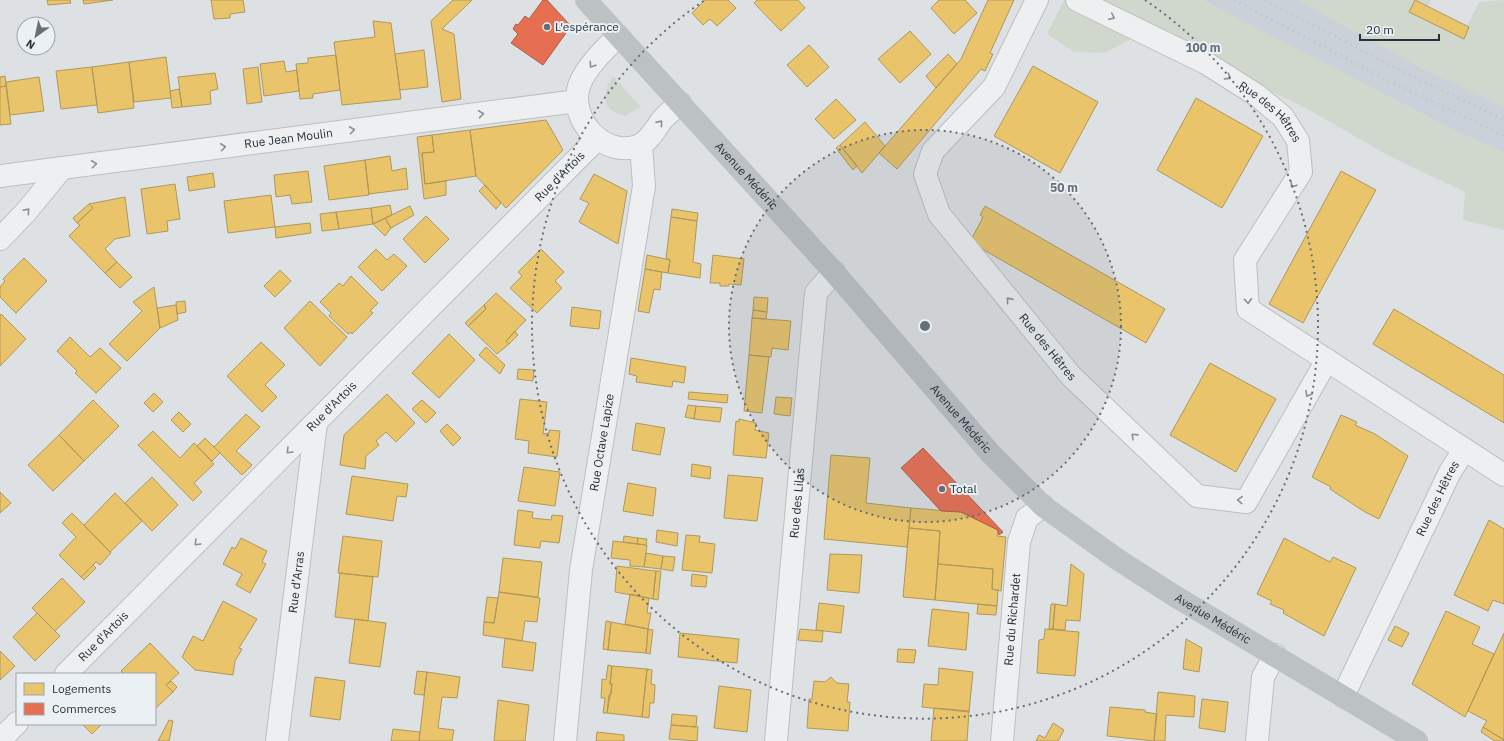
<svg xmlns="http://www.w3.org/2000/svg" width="1504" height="741" viewBox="0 0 1504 741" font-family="'IBM Plex Sans',sans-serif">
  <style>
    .built { fill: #cbd1d8 }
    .green { fill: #d0d8ce }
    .homes { fill: #e9c46a; stroke: #ae985c }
    .shops { fill: #e76f51; stroke: #ad5d4b }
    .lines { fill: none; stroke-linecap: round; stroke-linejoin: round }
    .minor-casing { stroke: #bcbfc1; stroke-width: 24 }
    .minor { stroke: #edeff1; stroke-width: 22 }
    .secondary { stroke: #bcc1c4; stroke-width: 22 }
    .rail { stroke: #c6c9cc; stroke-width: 3; stroke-dasharray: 2 4; stroke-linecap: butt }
    .oneway { stroke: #899097 }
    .ring { fill: none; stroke: #666f77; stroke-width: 2; stroke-dasharray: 2 4 }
    .poi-dot { fill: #666f77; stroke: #ebf0f4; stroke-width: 1.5 }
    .labels { text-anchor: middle; stroke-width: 4; stroke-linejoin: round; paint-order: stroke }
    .poi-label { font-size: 12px; fill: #25323d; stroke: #ebf0f4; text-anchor: start }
    .street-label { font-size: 12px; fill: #25323d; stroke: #ebf0f4 }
    .centre { fill: #666f77; stroke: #ebf0f4; stroke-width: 2 }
    .ring-label { font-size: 12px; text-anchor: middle; font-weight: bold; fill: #666f77; stroke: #ebf0f4; stroke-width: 4; stroke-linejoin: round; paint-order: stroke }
  </style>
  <rect width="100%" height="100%" fill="#dee1e3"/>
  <path class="built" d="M 1168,0 L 1325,0 L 1504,91 L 1504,179 Z"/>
  <path class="green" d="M 1064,0 L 1203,0 L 1454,130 L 1504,152 L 1504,230 L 1463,220 L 1465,192 L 1389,156 L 1309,110 L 1244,78 L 1159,51 L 1131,39 L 1105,53 L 1074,52 L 1047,34 Z
    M 1297,0 L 1431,0 L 1422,17 L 1462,36 L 1479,2 L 1504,0 L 1504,107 L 1423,69 Z
    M 613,76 L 641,107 L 625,116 C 621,115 615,113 612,111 C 600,102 606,86 613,76 Z"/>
  <path class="homes" d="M 47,0 L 70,0 L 71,3 L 48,5 Z
    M 83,0 L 113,0 L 84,4 Z
    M 211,0 L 243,0 L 245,12 L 230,14 L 230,18 L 214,19 Z
    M 453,0 L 472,0 L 442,29 L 454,34 L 461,99 L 442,102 L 431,21 Z
    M 705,0 L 728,0 L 736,8 L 717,26 L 710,19 L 703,25 L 692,13 Z
    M 757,0 L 798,0 L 805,8 L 781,31 L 754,3 Z
    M 939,0 L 965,0 L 977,13 L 954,34 L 931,8 Z
    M 988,0 L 1014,0 L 990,53 L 993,54 L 985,71 L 981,69 L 897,169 L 879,153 L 961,59 Z
    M 1415,0 L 1469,27 L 1464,39 L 1409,12 Z
    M 373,21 L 391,23 L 401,99 L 342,105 L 334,42 L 375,37 Z
    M 910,31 L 931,54 L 900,83 L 878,59 Z
    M 809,45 L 829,67 L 807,87 L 787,65 Z
    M 424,50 L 428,87 L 400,90 L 395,54 Z
    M 948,54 L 957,64 L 936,88 L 926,76 Z
    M 336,55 L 340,90 L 313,94 L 313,98 L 300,99 L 296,64 L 308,63 L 308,58 Z
    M 166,57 L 171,98 L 134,102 L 129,62 Z
    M 284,61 L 286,72 L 297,70 L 299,91 L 264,96 L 260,64 Z
    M 129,62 L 134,108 L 98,113 L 92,67 Z
    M 1033,66 L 1098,102 L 1060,173 L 994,136 Z
    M 92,67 L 97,105 L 61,109 L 56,71 Z
    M 258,67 L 262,102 L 247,104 L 243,69 Z
    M 215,73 L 218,89 L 210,91 L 211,104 L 182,107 L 178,77 Z
    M 5,76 L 6,86 L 0,87 L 0,77 Z
    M 39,77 L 44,111 L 10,115 L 6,82 Z
    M 6,86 L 11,124 L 0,125 L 0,87 Z
    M 179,89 L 182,107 L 172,108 L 170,91 Z
    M 1196,98 L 1263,136 L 1222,208 L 1157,170 Z
    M 836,99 L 856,120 L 834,139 L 815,119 Z
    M 546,120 L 563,150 L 506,208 L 476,176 L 470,130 Z
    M 865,122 L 885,146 L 862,173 L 840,145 Z
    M 470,130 L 476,176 L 425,184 L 422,153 L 434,152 L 432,135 Z
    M 432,135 L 434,152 L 422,153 L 425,184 L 446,181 L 446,195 L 424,199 L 417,137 Z
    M 840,145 L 857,166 L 853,170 L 836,148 Z
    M 390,156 L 392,171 L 406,168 L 408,189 L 369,194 L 365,160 Z
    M 365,160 L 369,195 L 329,200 L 324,166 Z
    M 308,171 L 312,202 L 292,204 L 290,195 L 276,197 L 274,175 Z
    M 1341,171 L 1376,190 L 1303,323 L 1269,304 Z
    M 213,173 L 215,187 L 189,191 L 187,177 Z
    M 594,174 L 627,191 L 618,244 L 579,222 L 589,203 L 580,199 Z
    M 175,184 L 180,219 L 167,221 L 168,231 L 147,234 L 141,189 Z
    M 485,185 L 501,203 L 496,209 L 479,191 Z
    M 271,195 L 275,227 L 228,233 L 224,201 Z
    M 125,197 L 130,236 L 115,239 L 105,249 L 117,262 L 105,273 L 69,236 L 80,225 L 77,223 L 93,208 L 89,204 Z
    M 89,204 L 93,208 L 77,223 L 73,218 Z
    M 390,205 L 392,215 L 373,224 L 371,208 Z
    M 410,206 L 414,215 L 391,228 L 385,218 Z
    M 985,206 L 1165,309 L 1146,343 L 970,242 L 983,217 L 980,215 Z
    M 371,208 L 373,224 L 339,229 L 336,212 Z
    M 672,209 L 698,213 L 697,221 L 671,217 Z
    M 336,212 L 339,229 L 322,231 L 320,214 Z
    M 426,216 L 449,239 L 425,263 L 403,239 Z
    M 671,217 L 697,221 L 693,262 L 701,264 L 700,278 L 668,273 L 670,260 L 666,258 Z
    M 385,218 L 391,228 L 385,236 L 373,224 Z
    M 310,223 L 311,233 L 276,238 L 275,227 Z
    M 376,249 L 387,260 L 394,254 L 407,266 L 382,291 L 358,267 Z
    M 541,249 L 564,272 L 555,281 L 562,288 L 537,313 L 510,288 L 522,276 L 518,272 Z
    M 647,255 L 670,260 L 668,273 L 645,269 Z
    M 713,255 L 744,259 L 741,285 L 729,284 L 729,286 L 720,286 L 720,283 L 710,283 Z
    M 24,258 L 47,281 L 16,313 L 0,297 L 0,287 L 5,281 L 3,279 Z
    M 117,262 L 132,277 L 120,288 L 105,273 Z
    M 645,269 L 662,272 L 660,290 L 654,289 L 649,313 L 638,311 Z
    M 280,270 L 291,281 L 275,297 L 264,286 Z
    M 351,276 L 378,303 L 370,311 L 373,313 L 352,334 L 351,332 L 348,334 L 329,316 L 331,313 L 320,302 L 339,283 L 343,286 Z
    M 154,287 L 160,328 L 127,361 L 109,344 L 142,311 L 133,302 Z
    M 496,293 L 526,320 L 506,341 L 509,344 L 497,354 L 468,326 L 486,309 L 484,305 Z
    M 754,297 L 768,298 L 767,312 L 753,310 Z
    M 185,301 L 186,312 L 177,314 L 176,302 Z
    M 310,301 L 347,337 L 320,366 L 284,328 Z
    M 176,305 L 178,320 L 160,328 L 157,308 Z
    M 484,305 L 486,309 L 468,326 L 465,323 Z
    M 572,307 L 601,311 L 599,329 L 570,326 Z
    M 1394,309 L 1504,375 L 1504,423 L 1373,344 Z
    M 753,310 L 767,312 L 766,319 L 752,318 Z
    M 1,314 L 26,339 L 0,366 L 0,315 Z
    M 752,318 L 791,321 L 788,350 L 772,348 L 771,357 L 749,355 Z
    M 515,331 L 518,335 L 509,344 L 506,341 Z
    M 449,334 L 475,360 L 439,398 L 412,373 Z
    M 70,337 L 90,357 L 100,348 L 121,368 L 96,393 L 75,373 L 77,371 L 57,351 Z
    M 261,342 L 285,365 L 265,385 L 277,397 L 262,412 L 227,376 Z
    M 486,347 L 505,365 L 500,374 L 479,355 Z
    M 749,355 L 769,357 L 762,413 L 744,411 Z
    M 631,358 L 686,367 L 684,383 L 673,381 L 672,387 L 636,382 L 637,376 L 629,374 Z
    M 1210,363 L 1276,399 L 1236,472 L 1170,435 Z
    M 518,369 L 534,370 L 533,381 L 517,379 Z
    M 689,392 L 728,395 L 727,403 L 688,399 Z
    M 154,393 L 163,402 L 153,412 L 144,403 Z
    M 387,394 L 415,423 L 396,442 L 386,432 L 376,441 L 379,445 L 366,456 L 365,469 L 340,465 L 344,435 Z
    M 776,397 L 792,398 L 790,416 L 774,414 Z
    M 520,399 L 547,402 L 543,434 L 549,433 L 549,430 L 560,431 L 557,457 L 528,453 L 529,441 L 515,439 Z
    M 93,400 L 119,426 L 84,461 L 59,435 Z
    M 422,400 L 436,413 L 426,423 L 412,409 Z
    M 688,405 L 696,406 L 694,419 L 685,417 Z
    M 696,406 L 722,408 L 720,422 L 694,419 Z
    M 179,412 L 191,424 L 183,432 L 171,420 Z
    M 246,414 L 260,427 L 236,451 L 252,465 L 242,475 L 214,447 Z
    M 1341,415 L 1357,422 L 1355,425 L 1375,434 L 1408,456 L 1379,519 L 1365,512 L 1330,489 L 1331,487 L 1312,477 Z
    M 739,419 L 756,423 L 755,430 L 769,433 L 766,458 L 733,455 L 736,421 L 739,422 Z
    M 636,423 L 665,428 L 660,455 L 632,450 Z
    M 447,424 L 461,438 L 453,446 L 440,431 Z
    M 153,431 L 180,458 L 194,443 L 214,464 L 194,483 L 202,492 L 193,501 L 138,445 Z
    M 59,435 L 84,461 L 53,491 L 28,465 Z
    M 205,438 L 220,453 L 212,461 L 197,446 Z
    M 831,455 L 870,458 L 866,503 L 911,508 L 907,547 L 824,539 Z
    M 692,464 L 711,467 L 710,479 L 691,476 Z
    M 524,467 L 560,472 L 555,506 L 518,501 Z
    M 728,475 L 763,478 L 757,521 L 724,518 Z
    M 352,476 L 408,484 L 406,497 L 397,496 L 393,521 L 346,514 Z
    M 152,477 L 178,505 L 152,531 L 125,503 Z
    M 628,483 L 656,488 L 653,516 L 623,511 Z
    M 0,492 L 11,503 L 0,513 Z
    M 115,493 L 142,521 L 110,552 L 84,525 Z
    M 911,508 L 961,512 L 998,530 L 997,536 L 1006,537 L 1001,591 L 992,589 L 993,569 L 938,564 L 940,531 L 909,528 Z
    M 518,510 L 533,512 L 532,518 L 551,520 L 552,515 L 563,516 L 559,543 L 541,541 L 540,548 L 514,545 Z
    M 72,513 L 111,553 L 100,565 L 96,562 L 81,577 L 59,555 L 76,537 L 62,523 Z
    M 1489,520 L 1504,529 L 1504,604 L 1493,600 L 1488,611 L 1454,595 Z
    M 909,528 L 940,531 L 935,600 L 903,597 Z
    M 657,530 L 678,533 L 677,546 L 656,542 Z
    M 686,535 L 700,536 L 699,542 L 715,544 L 712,573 L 682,570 Z
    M 343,536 L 382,541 L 378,577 L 338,573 Z
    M 624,536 L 638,538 L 637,544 L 623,542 Z
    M 241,538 L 267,551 L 262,562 L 266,564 L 250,593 L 236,585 L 242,574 L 223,564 L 232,547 L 235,549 Z
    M 638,538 L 647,539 L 646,545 L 637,544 Z
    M 1284,538 L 1330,562 L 1333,557 L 1356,568 L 1324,636 L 1283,613 L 1284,610 L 1270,604 L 1272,601 L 1257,594 Z
    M 613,541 L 647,545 L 644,567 L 630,566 L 630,560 L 611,558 Z
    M 646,553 L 663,556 L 661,569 L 644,567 Z
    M 830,554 L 862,555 L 859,593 L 827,590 Z
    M 663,556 L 675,557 L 673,571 L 661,569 Z
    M 503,558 L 542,562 L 538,597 L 499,592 Z
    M 938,564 L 993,569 L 992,589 L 998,590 L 997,606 L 935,600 Z
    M 1071,564 L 1084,574 L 1080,621 L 1066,620 L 1065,630 L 1053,629 L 1055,604 L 1067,606 Z
    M 93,565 L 96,568 L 84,580 L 81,577 Z
    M 617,566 L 656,571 L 653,599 L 615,592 Z
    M 656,571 L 661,571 L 658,600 L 653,599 Z
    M 340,573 L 373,577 L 368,621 L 335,617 Z
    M 692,574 L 707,576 L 706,587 L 691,586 Z
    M 62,578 L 85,602 L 55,631 L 32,608 Z
    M 499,592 L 540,598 L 537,622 L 525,621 L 522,641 L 483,635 L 484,622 L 494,623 Z
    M 630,594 L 649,598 L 647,613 L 651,613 L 648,629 L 625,624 Z
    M 487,597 L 498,598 L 494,623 L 484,622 Z
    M 223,601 L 257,619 L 239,648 L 242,649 L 235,661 L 233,675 L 195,670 L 182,657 L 193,636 L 203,641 Z
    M 819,603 L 844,606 L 841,633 L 816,630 Z
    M 978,604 L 997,606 L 996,615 L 977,614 Z
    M 1051,604 L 1055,604 L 1053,629 L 1049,629 Z
    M 932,609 L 969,613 L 966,650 L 928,646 Z
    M 1446,611 L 1480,627 L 1472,644 L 1494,654 L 1465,717 L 1412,684 Z
    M 37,613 L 60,636 L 35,661 L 13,637 Z
    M 355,619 L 386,623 L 380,667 L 349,663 Z
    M 606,621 L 611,622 L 608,650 L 603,649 Z
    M 611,622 L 648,629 L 646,653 L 608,650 Z
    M 1395,626 L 1409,633 L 1402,647 L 1388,640 Z
    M 648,629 L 653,630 L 650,654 L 646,653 Z
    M 800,629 L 823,631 L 822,642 L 798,640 Z
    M 1045,629 L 1079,632 L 1075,676 L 1037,673 L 1039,640 L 1044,639 Z
    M 680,633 L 739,639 L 737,663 L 678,657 Z
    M 1504,633 L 1504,740 L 1483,727 L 1487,721 L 1468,711 Z
    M 505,638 L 536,643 L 533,671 L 502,667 Z
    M 1186,639 L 1202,648 L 1199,672 L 1183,669 Z
    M 150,643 L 179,673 L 166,685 L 173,692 L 156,708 L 155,706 L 155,674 L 124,674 L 121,671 Z
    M 898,649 L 916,650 L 914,663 L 897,662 Z
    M 0,651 L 15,666 L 0,680 Z
    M 608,665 L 612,666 L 610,684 L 612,684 L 607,713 L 603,713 L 605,698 L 601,698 L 602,679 L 606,680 Z
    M 612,666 L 647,669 L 642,717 L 607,713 L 609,695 L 611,695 L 612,684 L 610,684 Z
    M 939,668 L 973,672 L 969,712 L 922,707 L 924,684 L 938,685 Z
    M 647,669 L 652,670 L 651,684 L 655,685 L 654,703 L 650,703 L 649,718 L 642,717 Z
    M 417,671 L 427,672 L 424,695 L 414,694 Z
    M 427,672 L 460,677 L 457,698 L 442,697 L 438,728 L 454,730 L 452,741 L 419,741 Z
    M 315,677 L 345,681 L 340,720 L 310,716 Z
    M 831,677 L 837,683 L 849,684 L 847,702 L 850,702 L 848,731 L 807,728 L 809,699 L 812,699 L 814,681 L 825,682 Z
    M 171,681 L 177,687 L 173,692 L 166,685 Z
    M 719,686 L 751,690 L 747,732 L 714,728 Z
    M 1158,692 L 1195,696 L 1194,717 L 1166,715 L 1165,741 L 1154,741 Z
    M 1202,699 L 1228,702 L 1225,732 L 1199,728 Z
    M 498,700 L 529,705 L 525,741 L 494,741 Z
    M 1110,707 L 1145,710 L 1145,712 L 1157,714 L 1154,741 L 1107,736 Z
    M 934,708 L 969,711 L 967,741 L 931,741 Z
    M 672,714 L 697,716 L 696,727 L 671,725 Z
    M 169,720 L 173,721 L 169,741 L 158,741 Z
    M 1053,723 L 1064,730 L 1058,741 L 1036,741 L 1039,735 L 1045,738 Z
    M 82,724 L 102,724 L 92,734 Z
    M 671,725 L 698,727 L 697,741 L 669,739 Z
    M 1483,727 L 1504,740 L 1504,741 L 1495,741 L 1481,732 Z
    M 393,729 L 420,732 L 419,741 L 391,741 Z
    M 597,732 L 624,735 L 624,741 L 596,741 Z"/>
  <path class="shops" d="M 543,0 L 547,0 L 569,24 L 566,33 L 543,65 L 511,43 L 518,34 L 513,29 L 516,24 L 518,25 L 525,16 L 529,19 Z
    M 923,448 L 1003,532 L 999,535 L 998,530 L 961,512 L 941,511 L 901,468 Z"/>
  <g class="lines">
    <defs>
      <g id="minor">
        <path id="s1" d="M 1037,0 L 994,87 L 933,151 L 925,174 L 939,214 L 1071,376 L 1197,496 L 1246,502 L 1327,360"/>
        <path id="s2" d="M 1077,0 L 1206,63 L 1258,96 L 1283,117 L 1298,141 L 1301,172 L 1245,260 L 1248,309 L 1504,475"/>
        <path d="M 618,36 C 605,49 585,68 579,86 C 568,120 606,160 640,145 C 649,141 656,128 662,120 C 667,114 674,109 680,103"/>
        <path id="s3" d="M 0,176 L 577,101"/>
        <path d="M 0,239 L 26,212 L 62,168"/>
        <path id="s4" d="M 66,674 L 597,139"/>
        <path id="s5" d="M 1343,696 L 1450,472 L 1464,450"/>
        <path d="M 0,740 L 17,723"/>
        <path id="s6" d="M 277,741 L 316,423"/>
        <path id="s7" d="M 565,741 L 581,570 L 644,186 L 641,145"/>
        <path id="s8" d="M 776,741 L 816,293 L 834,272"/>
        <path id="s9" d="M 1002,741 L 1019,542 L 1027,518 L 1043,506"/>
        <path d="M 1257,741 L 1263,677 L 1275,655"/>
      </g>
    </defs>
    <use href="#minor" class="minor-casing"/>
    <use href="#minor" class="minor"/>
    <path class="secondary" id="s10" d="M 586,0 L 834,272 L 991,454 L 1043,506 L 1117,559 L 1173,595 L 1417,741"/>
    <path class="rail" d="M 1234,0 L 1393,83 L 1504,136
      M 1265,0 L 1400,70 L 1504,120"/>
  </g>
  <defs><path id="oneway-chevron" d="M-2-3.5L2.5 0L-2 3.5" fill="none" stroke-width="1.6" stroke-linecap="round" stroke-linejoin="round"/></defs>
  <g class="oneway">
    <use href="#oneway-chevron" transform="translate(1112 17) rotate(26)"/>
    <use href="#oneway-chevron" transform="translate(592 65) rotate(124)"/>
    <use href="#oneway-chevron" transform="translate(1228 77) rotate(33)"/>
    <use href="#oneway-chevron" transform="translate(481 114) rotate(-7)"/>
    <use href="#oneway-chevron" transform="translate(660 123) rotate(-51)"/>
    <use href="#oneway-chevron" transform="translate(352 130) rotate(-7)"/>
    <use href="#oneway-chevron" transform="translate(223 147) rotate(-7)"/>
    <use href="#oneway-chevron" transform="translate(94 164) rotate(-7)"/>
    <use href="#oneway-chevron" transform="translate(1293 185) rotate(123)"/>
    <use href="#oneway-chevron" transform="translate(27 211) rotate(-49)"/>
    <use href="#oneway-chevron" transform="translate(1009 300) rotate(-129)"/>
    <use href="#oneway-chevron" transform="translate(1248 301) rotate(86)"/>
    <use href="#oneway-chevron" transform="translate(1308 394) rotate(120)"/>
    <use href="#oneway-chevron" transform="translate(1134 436) rotate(-136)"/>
    <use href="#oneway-chevron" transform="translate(289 451) rotate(135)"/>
    <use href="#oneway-chevron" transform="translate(1240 500) rotate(-177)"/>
    <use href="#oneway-chevron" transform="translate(197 543) rotate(135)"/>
  </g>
  <circle cx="925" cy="326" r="196" fill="#666f77" fill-opacity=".12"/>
  <g class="ring">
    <circle cx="925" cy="326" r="196"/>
    <path d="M1145 0A393 393 0 1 1 705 0"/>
  </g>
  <g class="poi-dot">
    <circle cx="547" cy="27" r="4"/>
    <circle cx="942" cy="489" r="4"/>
  </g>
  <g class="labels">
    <g class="poi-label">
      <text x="555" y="31">L'espérance</text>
      <text x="950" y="493">Total</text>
    </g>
    <g class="street-label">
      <text dy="4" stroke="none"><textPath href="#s2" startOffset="225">Rue des Hêtres</textPath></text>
      <text dy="4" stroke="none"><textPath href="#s3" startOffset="291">Rue Jean Moulin</textPath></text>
      <text dy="4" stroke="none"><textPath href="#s10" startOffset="238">Avenue Médéric</textPath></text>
      <text dy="4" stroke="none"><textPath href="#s4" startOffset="701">Rue d'Artois</textPath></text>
      <text dy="4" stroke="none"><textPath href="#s1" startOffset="424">Rue des Hêtres</textPath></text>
      <text dy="4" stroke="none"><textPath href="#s4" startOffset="377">Rue d'Artois</textPath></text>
      <text dy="4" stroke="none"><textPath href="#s10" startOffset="562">Avenue Médéric</textPath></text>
      <text dy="4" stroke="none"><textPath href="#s7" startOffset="301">Rue Octave Lapize</textPath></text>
      <text dy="4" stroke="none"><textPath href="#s5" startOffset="219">Rue des Hêtres</textPath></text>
      <text dy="4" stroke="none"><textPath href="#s8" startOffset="239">Rue des Lilas</textPath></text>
      <text dy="4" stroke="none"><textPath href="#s6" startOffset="160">Rue d’Arras</textPath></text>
      <text dy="4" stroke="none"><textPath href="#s10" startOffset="886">Avenue Médéric</textPath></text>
      <text dy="4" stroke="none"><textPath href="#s9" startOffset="122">Rue du Richardet</textPath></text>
      <text dy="4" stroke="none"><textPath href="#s4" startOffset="53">Rue d'Artois</textPath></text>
    </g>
  </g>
  <circle cx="925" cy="326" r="6" class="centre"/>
  <g class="ring-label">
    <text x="1203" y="52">100 m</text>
    <text x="1064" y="192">50 m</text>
  </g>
  <rect x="16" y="673" width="140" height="52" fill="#ebf0f4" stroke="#9ca4ab"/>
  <rect x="24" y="683" width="20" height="12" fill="#e9c46a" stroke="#9ca4ab"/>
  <text x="52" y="693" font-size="12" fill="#25323d">Logements</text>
  <rect x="24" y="703" width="20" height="12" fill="#e76f51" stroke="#9ca4ab"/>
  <text x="52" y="713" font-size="12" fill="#25323d">Commerces</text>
  <g transform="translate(36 36) rotate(213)"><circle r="19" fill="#ebf0f4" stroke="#9ca4ab"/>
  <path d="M0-3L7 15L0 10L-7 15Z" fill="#666f77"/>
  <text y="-6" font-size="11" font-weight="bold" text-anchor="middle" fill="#25323d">N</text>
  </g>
  <path d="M1360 34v6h79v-6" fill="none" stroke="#25323d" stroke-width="2"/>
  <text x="1366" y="34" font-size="12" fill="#25323d" stroke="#ebf0f4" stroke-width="3" paint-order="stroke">20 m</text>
</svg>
